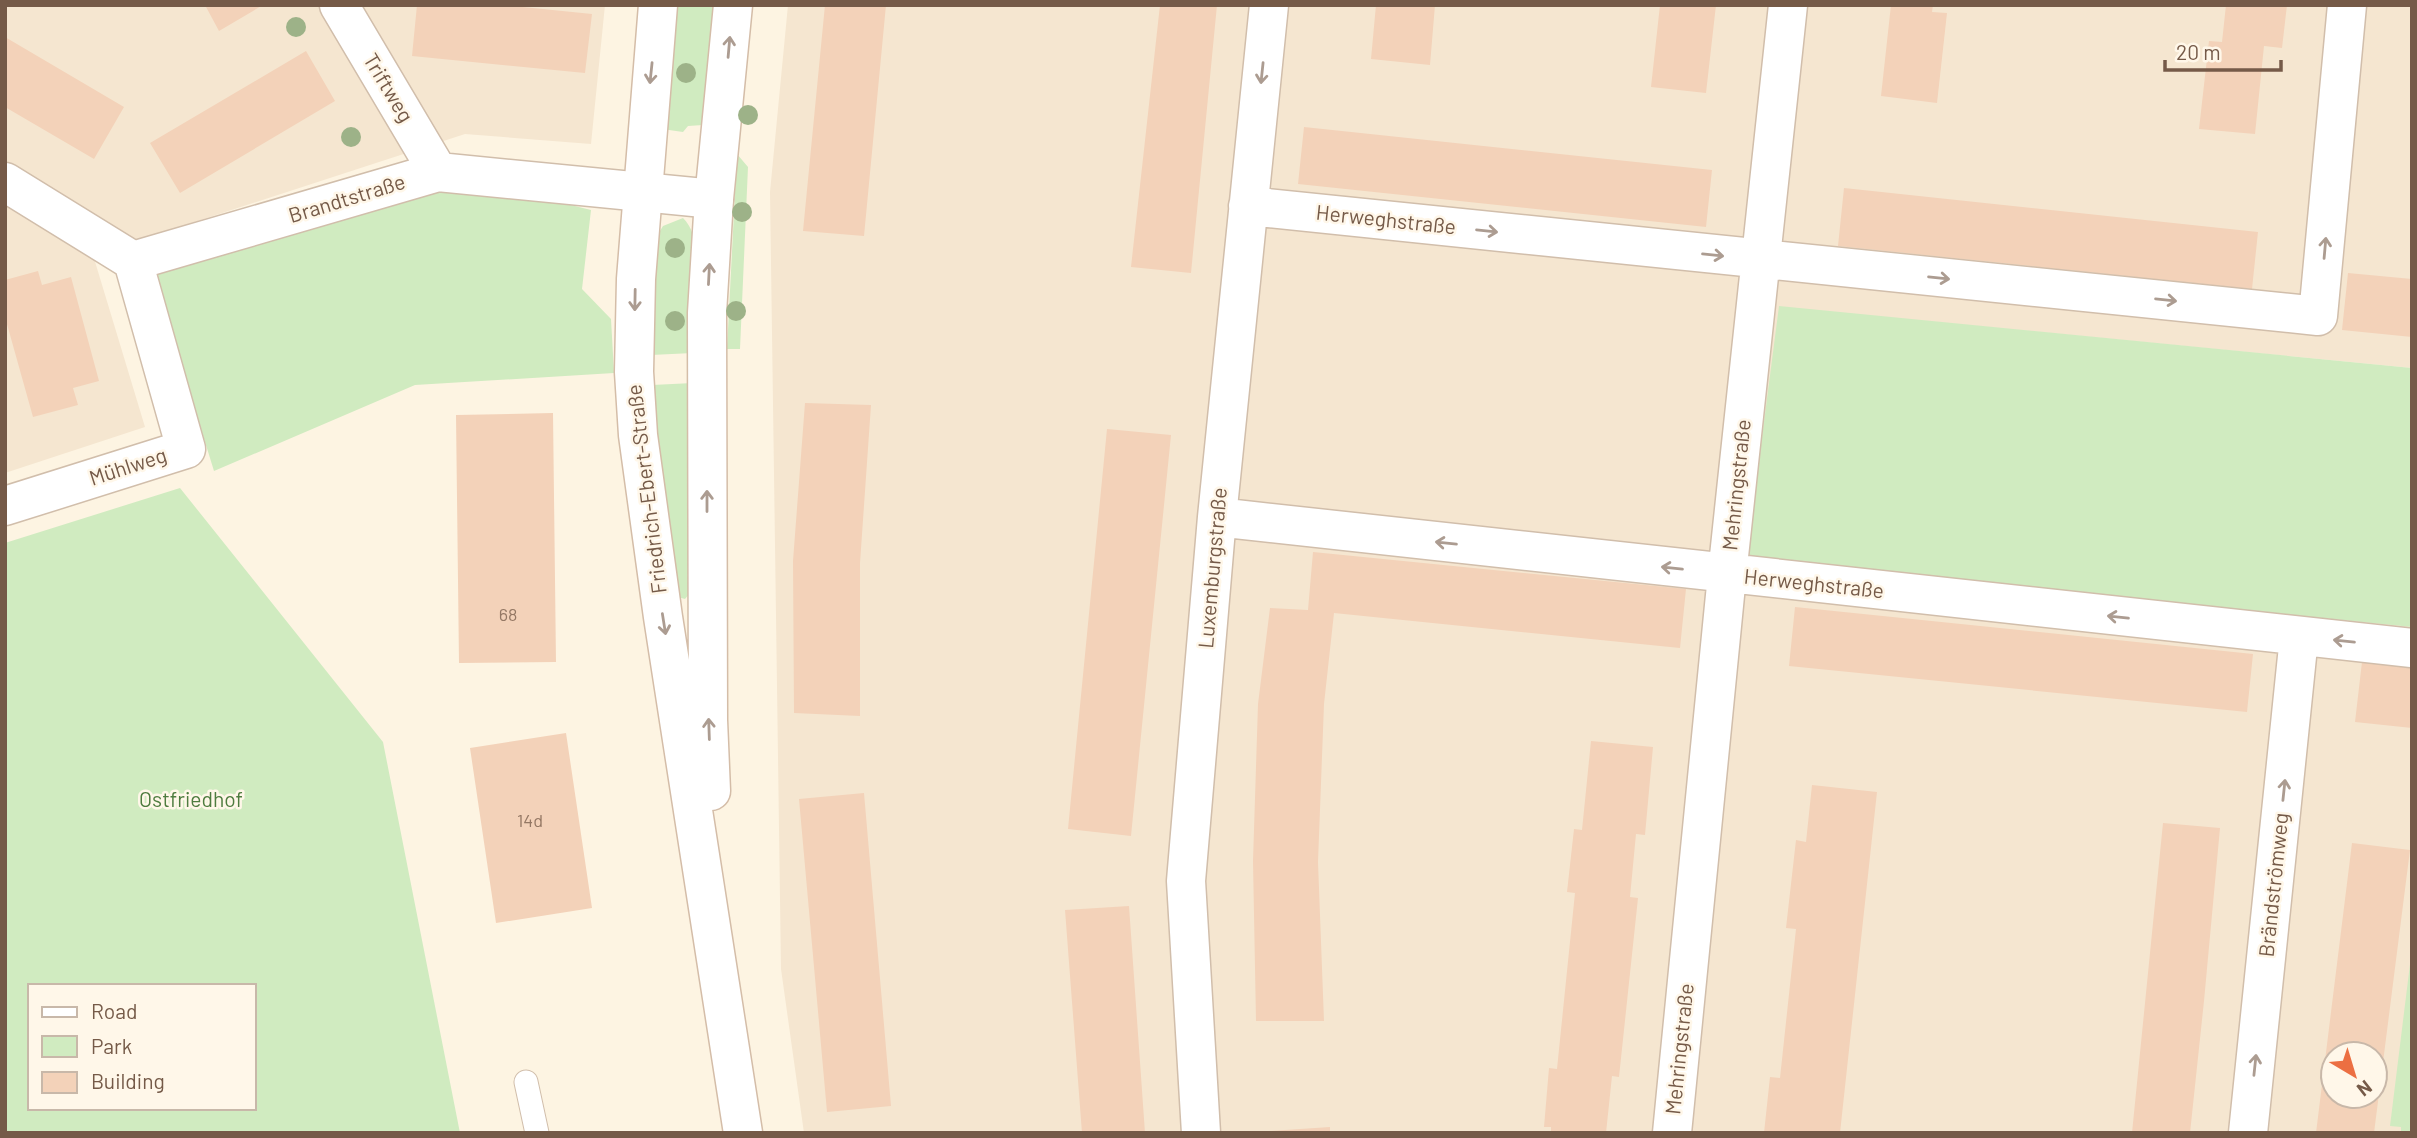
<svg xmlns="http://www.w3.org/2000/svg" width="2417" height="1138" viewBox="0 0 2417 1138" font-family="Barlow,sans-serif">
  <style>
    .residential { fill: #f5e6d0; fill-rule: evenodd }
    .green { fill: #d0ebc0; fill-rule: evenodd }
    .building { fill: #f3d2b9; fill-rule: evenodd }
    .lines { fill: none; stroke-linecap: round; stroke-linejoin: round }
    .lane-casing { stroke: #d1beab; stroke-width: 25 }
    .street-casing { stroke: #d1beab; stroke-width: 41 }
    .secondary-casing { stroke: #d4bda8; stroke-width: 41 }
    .lane { stroke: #fff; stroke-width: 23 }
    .street { stroke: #fff; stroke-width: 38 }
    .secondary { stroke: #fff; stroke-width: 38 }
    .tree { fill: #9db288 }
    .oneway { stroke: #ac9c91 }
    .labels { text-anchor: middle; stroke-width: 5; stroke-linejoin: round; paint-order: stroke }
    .number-label { font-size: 18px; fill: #947864 }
    .street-label { font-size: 21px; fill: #755a48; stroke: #fff7e9 }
    .park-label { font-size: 21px; fill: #4e7c3f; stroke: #fff7e9 }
  </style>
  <rect width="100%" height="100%" fill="#fdf4e2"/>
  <path class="residential" d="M 5,5 L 605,5 L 591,144 L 465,134 L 93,255 L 145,427 L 5,473 Z
    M 788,5 L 2412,5 L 2412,368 L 1780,307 L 1746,561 L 2412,627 L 2412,1133 L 804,1133 L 781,969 L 770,192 ZM 2333,1054 L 2375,1054 L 2375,1096 L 2333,1096 Z"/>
  <path class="green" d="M 674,5 L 716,5 L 703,125 L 688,126 L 683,132 L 662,129 Z
    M 737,154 L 748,167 L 740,349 L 727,349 Z
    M 438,172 L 591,210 L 582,289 L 611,319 L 614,373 L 415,385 L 214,471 L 151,267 Z
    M 683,218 C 708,241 694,318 693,353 L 651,355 L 655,239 L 663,226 Z
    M 1779,306 L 2412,368 L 2412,627 L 1746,561 Z
    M 693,383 L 690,593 L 685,599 L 678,597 L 657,457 L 652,385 Z
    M 180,488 L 383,742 L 460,1133 L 5,1133 L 5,543 ZM 30,986 L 254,986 L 254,1108 L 30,1108 Z
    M 2412,948 L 2412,1133 L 2401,1133 L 2401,1127 L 2390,1126 Z"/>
  <path class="building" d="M 205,5 L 263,5 L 219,31 Z
    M 417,5 L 503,5 L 592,14 L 585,73 L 412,56 Z
    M 825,5 L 886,5 L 864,236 L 803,231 Z
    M 1160,5 L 1217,5 L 1191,273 L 1131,267 Z
    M 1376,5 L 1435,5 L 1430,65 L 1371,59 Z
    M 1660,5 L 1716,5 L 1706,93 L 1651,87 Z
    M 1891,5 L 1933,5 L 1932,12 L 1947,13 L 1937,103 L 1881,96 Z
    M 2226,5 L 2287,5 L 2282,48 L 2264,46 L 2255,134 L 2199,129 L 2209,41 L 2222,42 Z
    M 5,37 L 124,107 L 94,159 L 5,107 Z
    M 306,51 L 335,101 L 180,193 L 150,143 Z
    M 1304,127 L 1712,170 L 1706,227 L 1298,184 Z
    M 1844,188 L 2258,232 L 2252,289 L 1838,246 Z
    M 38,271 L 42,285 L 71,277 L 99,381 L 73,388 L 78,405 L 33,417 L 5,317 L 5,280 Z
    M 2348,273 L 2412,279 L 2412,337 L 2342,330 Z
    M 805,403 L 871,405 L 860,563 L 860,716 L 794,713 L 793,561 Z
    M 553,413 L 556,662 L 459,663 L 456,415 Z
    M 1107,429 L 1171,435 L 1131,836 L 1068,829 Z
    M 1313,552 L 1686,589 L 1680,648 L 1334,613 L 1324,704 L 1318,862 L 1324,1021 L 1256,1021 L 1253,861 L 1258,704 L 1270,608 L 1308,610 Z
    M 1795,607 L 2253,654 L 2247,712 L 1789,666 Z
    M 2362,662 L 2412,667 L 2412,728 L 2355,722 Z
    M 566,733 L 592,908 L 496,923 L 470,748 Z
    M 1591,741 L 1653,747 L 1645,835 L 1636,834 L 1630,897 L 1638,898 L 1619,1077 L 1612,1076 L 1606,1133 L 1551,1133 L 1551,1127 L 1544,1127 L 1549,1068 L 1557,1069 L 1575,893 L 1567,892 L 1574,829 L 1582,830 Z
    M 1812,785 L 1877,792 L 1840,1133 L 1764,1133 L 1770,1077 L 1780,1078 L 1796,929 L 1786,928 L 1796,840 L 1806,842 Z
    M 864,793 L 891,1106 L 827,1112 L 799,799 Z
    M 2163,823 L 2220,828 L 2204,1001 L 2190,1133 L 2132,1133 Z
    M 2352,843 L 2410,850 L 2374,1133 L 2316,1133 ZM 2333,1054 L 2375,1054 L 2375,1096 L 2333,1096 Z
    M 1129,906 L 1145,1133 L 1082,1133 L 1065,910 Z
    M 1330,1127 L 1330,1133 L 1269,1133 L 1269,1131 Z"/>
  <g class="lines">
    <defs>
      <path id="lane" d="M 526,1082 L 537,1133"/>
      <path id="street" d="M 339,5 L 438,172
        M 5,182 L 133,261 L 438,172 L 714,199
        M 1248,206 L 2318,316 L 2347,5
        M 5,506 L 186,449 L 133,261
        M 1217,517 L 2412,648
        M 1201,1133 L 1186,881 L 1217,517 L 1269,5
        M 1672,1133 L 1727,575 L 1788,5
        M 2248,1133 L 2299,637"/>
      <path id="secondary" d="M 658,5 L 636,279 L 634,372 L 638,435 L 663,617 L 743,1133
        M 711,791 L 708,720 L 707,313 L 714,199 L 733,5"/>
    </defs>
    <use href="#lane" class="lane-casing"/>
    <use href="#street" class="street-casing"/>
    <use href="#secondary" class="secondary-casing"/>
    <use href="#lane" class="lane"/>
    <use href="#street" class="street"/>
    <use href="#secondary" class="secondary"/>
  </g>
  <g class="tree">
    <circle cx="296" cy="27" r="10"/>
    <circle cx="686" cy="73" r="10"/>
    <circle cx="748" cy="115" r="10"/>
    <circle cx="351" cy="137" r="10"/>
    <circle cx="742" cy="212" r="10"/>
    <circle cx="675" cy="248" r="10"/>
    <circle cx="736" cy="311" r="10"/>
    <circle cx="675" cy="321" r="10"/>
  </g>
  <defs><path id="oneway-shaft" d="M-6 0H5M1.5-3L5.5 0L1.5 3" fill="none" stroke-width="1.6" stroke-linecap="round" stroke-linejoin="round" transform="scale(1.75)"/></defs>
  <g class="oneway">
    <use href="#oneway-shaft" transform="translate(729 47) rotate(-85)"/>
    <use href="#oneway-shaft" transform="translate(651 73) rotate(96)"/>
    <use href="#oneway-shaft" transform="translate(1262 73) rotate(96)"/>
    <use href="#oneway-shaft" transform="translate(1487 231) rotate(6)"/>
    <use href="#oneway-shaft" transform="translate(2325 248) rotate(-85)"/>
    <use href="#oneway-shaft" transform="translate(1713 255) rotate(6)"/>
    <use href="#oneway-shaft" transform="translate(709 274) rotate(-87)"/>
    <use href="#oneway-shaft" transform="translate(1939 278) rotate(6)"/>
    <use href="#oneway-shaft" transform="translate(635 300) rotate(91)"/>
    <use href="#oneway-shaft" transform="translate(2166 300) rotate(6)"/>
    <use href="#oneway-shaft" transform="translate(707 501) rotate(-90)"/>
    <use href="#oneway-shaft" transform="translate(1446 543) rotate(-174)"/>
    <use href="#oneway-shaft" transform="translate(1672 568) rotate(-174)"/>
    <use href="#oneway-shaft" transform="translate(2118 617) rotate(-174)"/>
    <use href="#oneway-shaft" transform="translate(664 624) rotate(81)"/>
    <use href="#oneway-shaft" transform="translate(2344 641) rotate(-174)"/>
    <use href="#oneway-shaft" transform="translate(709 729) rotate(-92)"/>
    <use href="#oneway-shaft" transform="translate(2284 790) rotate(-84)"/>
    <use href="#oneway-shaft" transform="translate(2255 1065) rotate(-84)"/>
  </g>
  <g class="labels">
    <g class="number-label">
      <text x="508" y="621">68</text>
      <text x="530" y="827">14d</text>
    </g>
    <g class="street-label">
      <text transform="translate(388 88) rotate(59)" y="7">Triftweg</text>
      <text transform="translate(347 199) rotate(-17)" y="7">Brandtstraße</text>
      <text transform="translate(1386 220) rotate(6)" y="7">Herweghstraße</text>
      <text transform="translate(128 467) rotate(-18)" y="7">Mühlweg</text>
      <text transform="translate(1737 485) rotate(-84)" y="7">Mehringstraße</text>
      <text transform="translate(647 489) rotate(-97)" y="7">Friedrich-Ebert-Straße</text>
      <text transform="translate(1213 568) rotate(-85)" y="7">Luxemburgstraße</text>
      <text transform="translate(1814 584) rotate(6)" y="7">Herweghstraße</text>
      <text transform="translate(2274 885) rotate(-84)" y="7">Brändströmweg</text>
      <text transform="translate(1680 1049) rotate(-84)" y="7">Mehringstraße</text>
    </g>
    <g class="park-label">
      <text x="191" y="807">Ostfriedhof</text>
    </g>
  </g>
  <rect width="2417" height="1138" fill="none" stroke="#755a48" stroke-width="14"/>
  <rect x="28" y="984" width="228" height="126" fill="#fff7e9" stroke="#c8b8a9" stroke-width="2"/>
  <rect x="42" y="1007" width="35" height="10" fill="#ffffff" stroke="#c8b8a9" stroke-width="2"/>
  <text x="91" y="1019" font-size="21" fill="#755a48">Road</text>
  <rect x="42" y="1036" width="35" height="21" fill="#d0ebc0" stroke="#c8b8a9" stroke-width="2"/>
  <text x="91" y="1054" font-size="21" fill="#755a48">Park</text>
  <rect x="42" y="1072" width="35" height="21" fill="#f3d2b9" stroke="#c8b8a9" stroke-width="2"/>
  <text x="91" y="1089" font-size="21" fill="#755a48">Building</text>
  <g transform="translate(2354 1075) rotate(142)"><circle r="33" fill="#fff7e9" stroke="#c8b8a9" stroke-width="2"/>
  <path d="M0-5L12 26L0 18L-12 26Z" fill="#ec6f42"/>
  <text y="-10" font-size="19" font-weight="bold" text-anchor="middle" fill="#755a48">N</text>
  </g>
  <path d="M2165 60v10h116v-10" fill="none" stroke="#755a48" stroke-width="3.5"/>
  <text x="2176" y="60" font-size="21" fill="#755a48" stroke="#fff7e9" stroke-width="5" paint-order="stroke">20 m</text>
</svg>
